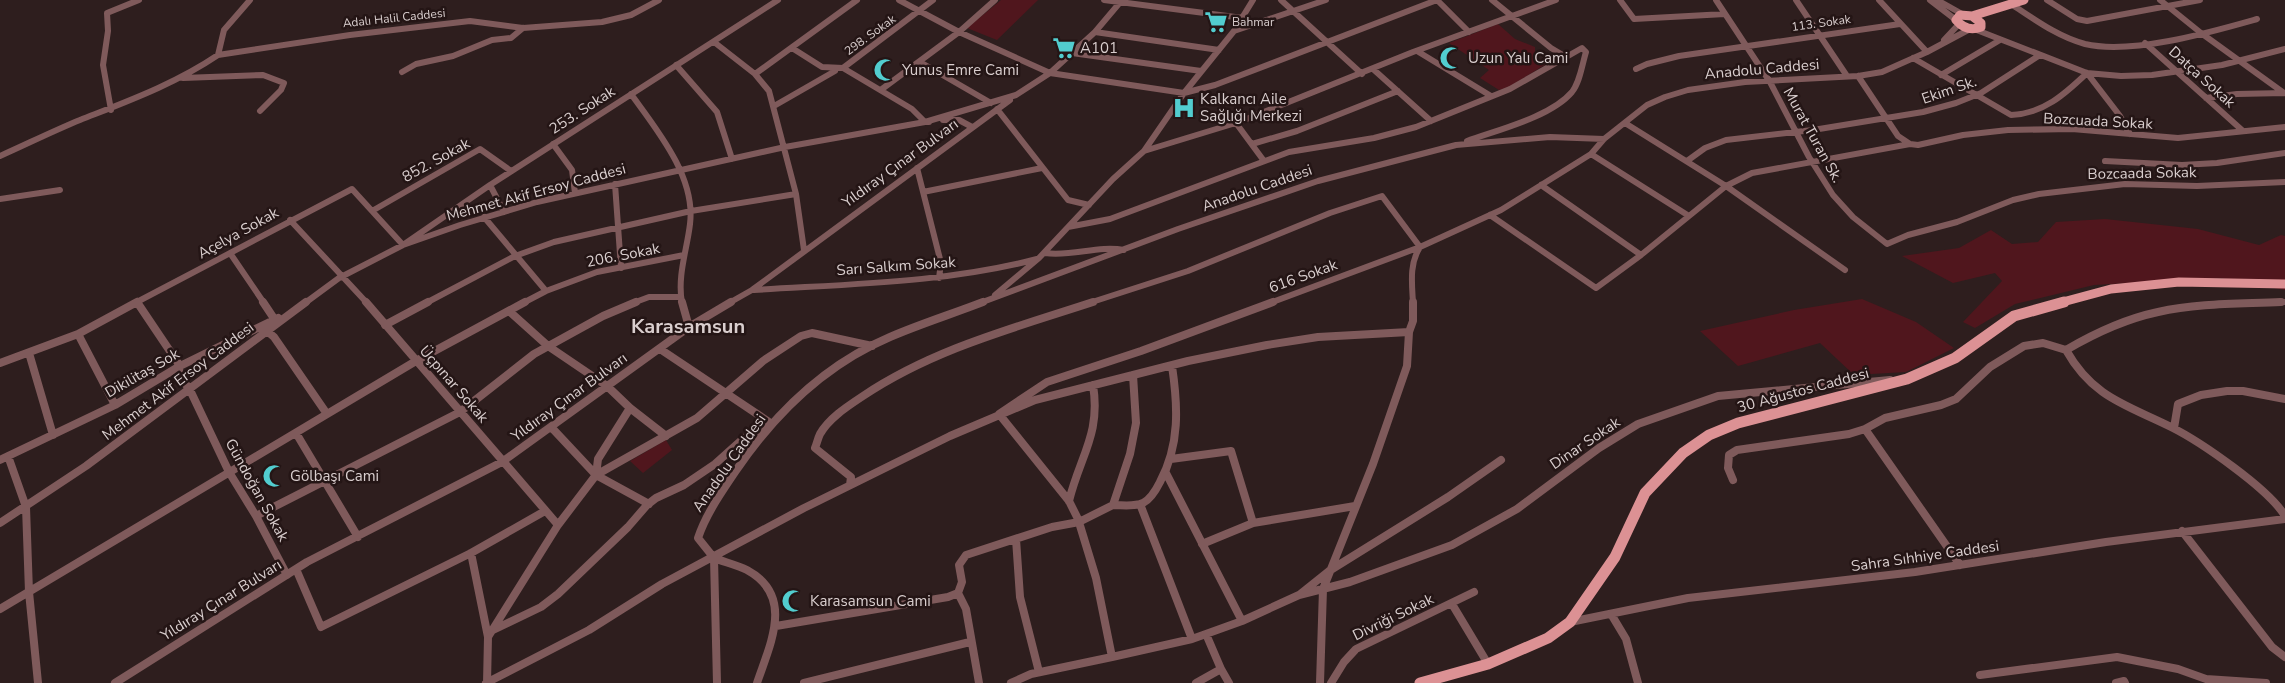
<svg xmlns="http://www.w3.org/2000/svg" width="2285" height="683" viewBox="0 0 2285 683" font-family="'Nunito Sans',sans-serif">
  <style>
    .green { fill: #50161d }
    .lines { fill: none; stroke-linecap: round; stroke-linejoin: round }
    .minor-far1 { stroke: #7f5a5b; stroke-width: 6 }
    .minor { stroke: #7f5a5b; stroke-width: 8 }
    .major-far1 { stroke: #dc9194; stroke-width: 9 }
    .major { stroke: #dc9194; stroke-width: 11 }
    .labels { text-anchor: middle; stroke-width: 5; stroke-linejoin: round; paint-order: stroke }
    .far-street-label { font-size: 12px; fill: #d9cece; stroke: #241515 }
    .far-poi-label { font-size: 12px; fill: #d9cece; stroke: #241515; text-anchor: start }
    .poi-label { font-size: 15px; fill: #d9cece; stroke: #241515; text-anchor: start }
    .street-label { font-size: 15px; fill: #d9cece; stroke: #241515 }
    .district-label { font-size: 20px; font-weight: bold; fill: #d9cece; stroke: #241515 }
  </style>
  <rect width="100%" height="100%" fill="#2e1e1e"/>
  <path class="green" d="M 1001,0 L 1038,0 L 997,40 L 967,28 Z
    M 1498,24 L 1515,39 L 1535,47 L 1535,59 L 1546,64 L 1509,87 L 1499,90 L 1480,78 L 1489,70 L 1449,43 Z
    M 2105,219 L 2198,229 L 2259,245 L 2281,235 L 2285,236 L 2285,290 L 2221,278 L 2094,285 L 2015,304 L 1975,328 L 1963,322 L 2002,281 L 1995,273 L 1953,283 L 1902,256 L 1959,248 L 1991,230 L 2012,244 L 2038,242 L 2056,222 Z
    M 1862,299 L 1916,322 L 1954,348 L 1906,372 L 1854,375 L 1820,343 L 1738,366 L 1700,331 L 1794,310 Z
    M 666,440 L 672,450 L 643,473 L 630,461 Z"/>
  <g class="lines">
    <path class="minor-far1" d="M 899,0 L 959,32 L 1050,73 L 1184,93 L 1215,85 L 1437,0
      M 1104,0 L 1243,18
      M 1281,0 L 1362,74
      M 1437,0 L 1469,32
      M 1492,0 L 1551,48 L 1566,57
      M 1620,0 L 1634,19 L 1725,14
      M 1716,0 L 1770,82 L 1809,157 L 1833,195 L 1853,217 L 1887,244 L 1908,235 L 1957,222 L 2013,200 L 2039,194 L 2125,184 L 2197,186 L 2285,182
      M 1796,0 L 1847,76
      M 1879,0 L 1927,52
      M 1930,0 L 1956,20
      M 1937,0 L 1964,15
      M 2047,0 L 2077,19 L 2087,21 L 2200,0
      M 2160,0 L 2201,33 L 2284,93
      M 2011,4 C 2034,19 2058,37 2085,44 C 2132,55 2211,32 2257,19
      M 1974,29 L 2087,73 L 2121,76 L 2152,75 L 2222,65 L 2285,49
      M 1234,31 L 1326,0
      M 1095,32 L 1219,50
      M 1944,40 L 1959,24
      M 714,42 L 755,74 L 769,91 L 796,194 L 804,250
      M 2145,43 L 2243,131
      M 792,48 L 822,67 L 843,68 L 912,109 L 925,122 L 929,122
      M 1417,51 L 1491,96
      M 1072,53 L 1201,71
      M 218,55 L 350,35 L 470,21 L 523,28 L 602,22 L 631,15 L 659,0
      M 1913,58 L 2011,115 C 2043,114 2065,94 2087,73 L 2120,116 L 2130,134
      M 920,62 L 991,103
      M 676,65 L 717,112 L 732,159
      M 843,68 L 933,0
      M 1373,69 L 1431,121
      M 1636,69 L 1647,64 L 1679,56 L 1900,24
      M 402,72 L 416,64 L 453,56 L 492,40 L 511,38 L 523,28
      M 755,74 L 857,0
      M 1941,75 L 2000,40
      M 1858,76 L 1898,136 L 1910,144
      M 183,78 L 263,75 L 284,83 L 281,90 L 260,111
      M 882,89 L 959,32 L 995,0
      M 631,94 C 657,130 696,177 690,224 C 687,250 677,276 682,303
      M 2206,98 L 2237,94 L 2285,93
      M 774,106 L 835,71
      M 997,109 L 1068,200 L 1089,205
      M 111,110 L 103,65 L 108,31 L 107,13 L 139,0
      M 943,120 L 959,120 L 972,127
      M 1236,123 L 1264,161
      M 553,144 L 572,170 L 575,193
      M 1252,144 L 1297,131 L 1398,91
      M 1144,151 L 1239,122 L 1413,52 L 1556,0
      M 1591,154 L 1689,216
      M 0,156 C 27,144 53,131 80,120 C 128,101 175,84 218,55 L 224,30 L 250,0
      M 1687,161 L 1705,148 L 1726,140 L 1813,130 L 1923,112 L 1956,103 L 1981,93 L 2040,55
      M 2105,161 L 2182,165 L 2217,163 L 2285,153
      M 917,168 L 941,263 L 939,278
      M 615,184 L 621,268
      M 490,185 L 504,212
      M 1541,185 L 1641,255 L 1726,186 L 1625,123
      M 923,192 L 1042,168
      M 0,199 L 60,190
      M 372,211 L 480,149 L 511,171
      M 1490,215 L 1596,288 L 1641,255
      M 484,217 L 546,291 L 597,272 L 684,255
      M 290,220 L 367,303
      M 1068,227 L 1110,219 L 1289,152 L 1374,138 L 1416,127 L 1510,89 L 1582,48 L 1586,52 C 1582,65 1580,82 1572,92 C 1551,117 1497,130 1467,141
      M 230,253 L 264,303
      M 1045,253 C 1072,257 1098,245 1124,250
      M 1845,270 L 1726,186 L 1752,173 L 1910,144 L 1918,145 L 1963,135 L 2008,130 L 2072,129 L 2178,138 L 2285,127
      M 754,290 C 849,284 945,283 1037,259
      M 995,295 L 1039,258 L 1113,179 L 1144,151 L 1184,93 L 1234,31 L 1253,0
      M 135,303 L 352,189 L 403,245 L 490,185 L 778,0
      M 305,303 L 339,278 L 403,245 L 460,225 L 537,202 L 785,147 L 925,122 L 1016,95 L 1050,73 L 1095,32 L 1122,0
      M 426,303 L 515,256 L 554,242 L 691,211 L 796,194
      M 523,303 L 546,291
      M 633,303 L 649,297 L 681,297
      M 729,303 L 752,290 L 1010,100
      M 980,303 L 1178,229 L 1318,181 L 1456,145 L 1550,137 L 1604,139
      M 1089,303 L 1188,271 L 1330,213 L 1382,196 L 1420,247 C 1409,264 1412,284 1413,303
      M 1270,303 L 1420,247 L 1501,210 L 1591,154 L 1604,139 L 1647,105 L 1665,97 L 1688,90 L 1745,82 L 1858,76 L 1882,72 L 1927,52 L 1970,29
      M 2256,303 L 2285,302"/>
    <path class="minor" d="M 137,302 L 180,366 L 178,374 L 190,390 L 229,472 L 256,516 L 287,575
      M 263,302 L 275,320
      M 366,302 L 558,525 L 488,637 L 487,683
      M 682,302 L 689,327
      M 2281,302 C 2241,304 2198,303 2158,312 C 2125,319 2095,333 2066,350 C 2093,398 2127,405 2171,427 C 2201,442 2269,489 2285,516
      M 509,311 L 548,346 L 607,386 L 630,408
      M 385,325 L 428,302
      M 267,331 L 274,337 L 327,414
      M 78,334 L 115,405
      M 660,349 L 772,424
      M 29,353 L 53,435
      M 0,363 L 78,334 L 137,302
      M 1133,375 L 1136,423 L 1130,454 L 1113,505 C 1123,505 1134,507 1143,503 C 1151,499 1156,490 1160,482 C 1180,445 1178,406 1172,366
      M 552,428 L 596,475
      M 2174,428 L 2178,404 L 2201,395 L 2227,391 L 2243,391 L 2285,399
      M 296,433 L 358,537
      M 8,456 L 26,507 L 29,592 L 38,683
      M 1171,459 L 1231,451 L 1253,523 L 1355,506
      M 0,460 L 115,405 L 180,366 L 278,318
      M 1166,473 L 1242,621
      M 1733,480 L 1728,468 L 1729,455 L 1737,450 L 1849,434 L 1865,429
      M 850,485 L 851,477 L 815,448 C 817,443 818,438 820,434 C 829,418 848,406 863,396 C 933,349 1014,328 1093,302
      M 1069,501 C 1080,456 1101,434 1093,385
      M 649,504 L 596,475 L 598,459 L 630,408 L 666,436
      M 1140,504 L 1192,639
      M 256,516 L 460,412 L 534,354 L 603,316 L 636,302
      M 0,523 L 86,466 L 306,302
      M 558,525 L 596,475 L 697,418 L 763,361 L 801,336 L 812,333 L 872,346
      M 2182,531 L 2272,647 L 2285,657
      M 1016,539 L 1020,597 L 1039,672
      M 1202,544 L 1253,523
      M 471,553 L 488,637
      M 714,558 L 698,538 C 706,514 721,493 735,472 C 775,413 824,365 890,337 C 920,324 952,314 983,302
      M 714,558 C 724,562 737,565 747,570 C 795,596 770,644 757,683
      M 714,558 L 717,683
      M 1960,565 L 1865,429 L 1885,418 L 1941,405 L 1956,399 L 1990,367 L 2024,346 L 2043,343 L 2066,350
      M 296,569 L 321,627 L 471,553 L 545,511
      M 958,593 L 966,609 L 979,683
      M 1299,595 L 1350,582 L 1452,545 L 1517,509 L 1599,448 L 1638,424 L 1718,396 L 1890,380
      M 1452,604 L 1488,664
      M 0,609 L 416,361 L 525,302
      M 1611,614 L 1626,639 L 1638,683
      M 1570,622 L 1688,598 L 1915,572 L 2106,542 L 2285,519
      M 776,626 L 948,597 L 958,593 L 962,582 L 959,565 L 966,555 L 1052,527 L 1079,522 L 1113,505
      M 491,631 L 541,607 L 558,594 L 628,527 L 647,505 L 656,498 L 684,485 L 715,464 L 744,438 L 770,425
      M 1206,634 L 1221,669
      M 1112,657 L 1192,639 L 1242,621 L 1299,595 L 1329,571 L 1448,497 L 1501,460
      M 1980,675 L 2117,657 L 2178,669 L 2206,679 L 2266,683
      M 115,683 L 307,562 L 502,462 L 689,327 L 731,302
      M 486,683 L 589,630 L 662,584 L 804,508 L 950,436 L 1035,400 L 1188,361 L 1267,345 L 1318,337 L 1409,332
      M 804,683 L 970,642
      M 1011,683 L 1031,674 L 1112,657 L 1096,578 L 1078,519 L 1069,501 L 999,414 L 1047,382 L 1141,351 L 1273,302
      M 1196,683 L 1221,669 L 1229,683
      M 1320,683 L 1323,589 L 1373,464 L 1407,366 L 1409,332 L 1413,321 L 1413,302
      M 1331,683 L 1344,662 L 1356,649 L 1474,592
      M 2116,683 L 2124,681 L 2125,683"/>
    <path class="major-far1" d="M 1960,15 L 1972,16 L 1981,23 L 1981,27 C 1971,31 1963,28 1956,20 Z
      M 1972,16 L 2024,0
      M 2059,303 L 2111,289 L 2179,282 L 2285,284"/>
    <path class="major" d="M 1420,683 L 1488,664 L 1548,638 L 1570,622 L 1615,557 L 1645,493 L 1683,453 L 1709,435 L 1738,423 L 1907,379 L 1955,358 L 2014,316 L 2064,302"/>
  </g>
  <defs>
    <symbol id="supermarket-bare" viewBox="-9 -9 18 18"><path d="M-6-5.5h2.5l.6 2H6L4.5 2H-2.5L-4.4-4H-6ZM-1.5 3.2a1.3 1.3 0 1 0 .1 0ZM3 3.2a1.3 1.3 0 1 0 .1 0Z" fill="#52cdcf" stroke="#241515" stroke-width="2.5" paint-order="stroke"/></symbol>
    <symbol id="mosque-bare" viewBox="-9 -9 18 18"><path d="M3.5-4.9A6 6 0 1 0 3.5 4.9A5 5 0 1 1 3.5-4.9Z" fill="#52cdcf" stroke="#241515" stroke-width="2.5" paint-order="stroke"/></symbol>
    <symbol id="hospital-bare" viewBox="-9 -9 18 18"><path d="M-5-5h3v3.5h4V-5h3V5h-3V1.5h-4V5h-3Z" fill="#52cdcf" stroke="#241515" stroke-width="2.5" paint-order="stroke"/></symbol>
  </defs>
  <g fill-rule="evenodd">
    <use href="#supermarket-bare" x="1200" y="6" width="32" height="32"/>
    <use href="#supermarket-bare" x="1048" y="32" width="32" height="32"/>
    <use href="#mosque-bare" x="1435" y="42" width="32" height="32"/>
    <use href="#mosque-bare" x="869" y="54" width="32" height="32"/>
    <use href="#hospital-bare" x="1168" y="92" width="32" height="32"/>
    <use href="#mosque-bare" x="258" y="460" width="32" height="32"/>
    <use href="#mosque-bare" x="777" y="585" width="32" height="32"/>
  </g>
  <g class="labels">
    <g class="far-street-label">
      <text transform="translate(394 18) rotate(-6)" y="4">Adalı Halil Caddesi</text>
      <text transform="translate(1821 23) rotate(-8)" y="4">113. Sokak</text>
      <text transform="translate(870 35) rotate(-36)" y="4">298. Sokak</text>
    </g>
    <g class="far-poi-label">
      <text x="1232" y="26">Bahmar</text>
    </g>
    <g class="poi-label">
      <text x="1080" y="53">A101</text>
      <text x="1468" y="63">Uzun Yalı Cami</text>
      <text x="902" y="75">Yunus Emre Cami</text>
      <text x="1200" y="104">Kalkancı Aile<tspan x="1200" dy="17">Sağlığı Merkezi</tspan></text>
      <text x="290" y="481">Gölbaşı Cami</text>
      <text x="810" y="606">Karasamsun Cami</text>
    </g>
    <g class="street-label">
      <text transform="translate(1762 69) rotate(-5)" y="5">Anadolu Caddesi</text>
      <text transform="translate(2202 77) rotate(42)" y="5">Datça Sokak</text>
      <text transform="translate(1949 90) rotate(-19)" y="5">Ekim Sk.</text>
      <text transform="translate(582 110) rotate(-33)" y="5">253. Sokak</text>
      <text transform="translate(2098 121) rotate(3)" y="5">Bozcuada Sokak</text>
      <text transform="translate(1813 135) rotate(61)" y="5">Murat Turan Sk.</text>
      <text transform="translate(436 160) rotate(-29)" y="5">852. Sokak</text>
      <text transform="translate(900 163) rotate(-36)" y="5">Yıldıray Çınar Bulvarı</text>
      <text transform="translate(2142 173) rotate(-1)" y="5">Bozcaada Sokak</text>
      <text transform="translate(1257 188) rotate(-19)" y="5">Anadolu Caddesi</text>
      <text transform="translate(536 192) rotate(-15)" y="5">Mehmet Akif Ersoy Caddesi</text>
      <text transform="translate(238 233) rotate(-29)" y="5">Açelya Sokak</text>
      <text transform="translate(623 255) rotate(-11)" y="5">206. Sokak</text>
      <text transform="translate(896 266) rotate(-4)" y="5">Sarı Salkım Sokak</text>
      <text transform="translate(1303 276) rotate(-20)" y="5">616 Sokak</text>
      <text transform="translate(142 373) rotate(-30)" y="5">Dikilitaş Sok</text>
      <text transform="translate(178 381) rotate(-37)" y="5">Mehmet Akif Ersoy Caddesi</text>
      <text transform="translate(454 384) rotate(49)" y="5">Üçpınar Sokak</text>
      <text transform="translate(1803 390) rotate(-15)" y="5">30 Ağustos Caddesi</text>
      <text transform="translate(569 397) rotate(-36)" y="5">Yıldıray Çınar Bulvarı</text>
      <text transform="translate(1585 443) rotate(-34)" y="5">Dinar Sokak</text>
      <text transform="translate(729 463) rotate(-55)" y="5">Anadolu Caddesi</text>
      <text transform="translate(257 490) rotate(61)" y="5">Gündoğan Sokak</text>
      <text transform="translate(1925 556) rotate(-8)" y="5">Sahra Sıhhiye Caddesi</text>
      <text transform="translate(221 600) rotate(-32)" y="5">Yıldıray Çınar Bulvarı</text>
      <text transform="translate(1393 617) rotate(-26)" y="5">Divriği Sokak</text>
    </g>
    <g class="district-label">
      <text x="688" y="333">Karasamsun</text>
    </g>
  </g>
</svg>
